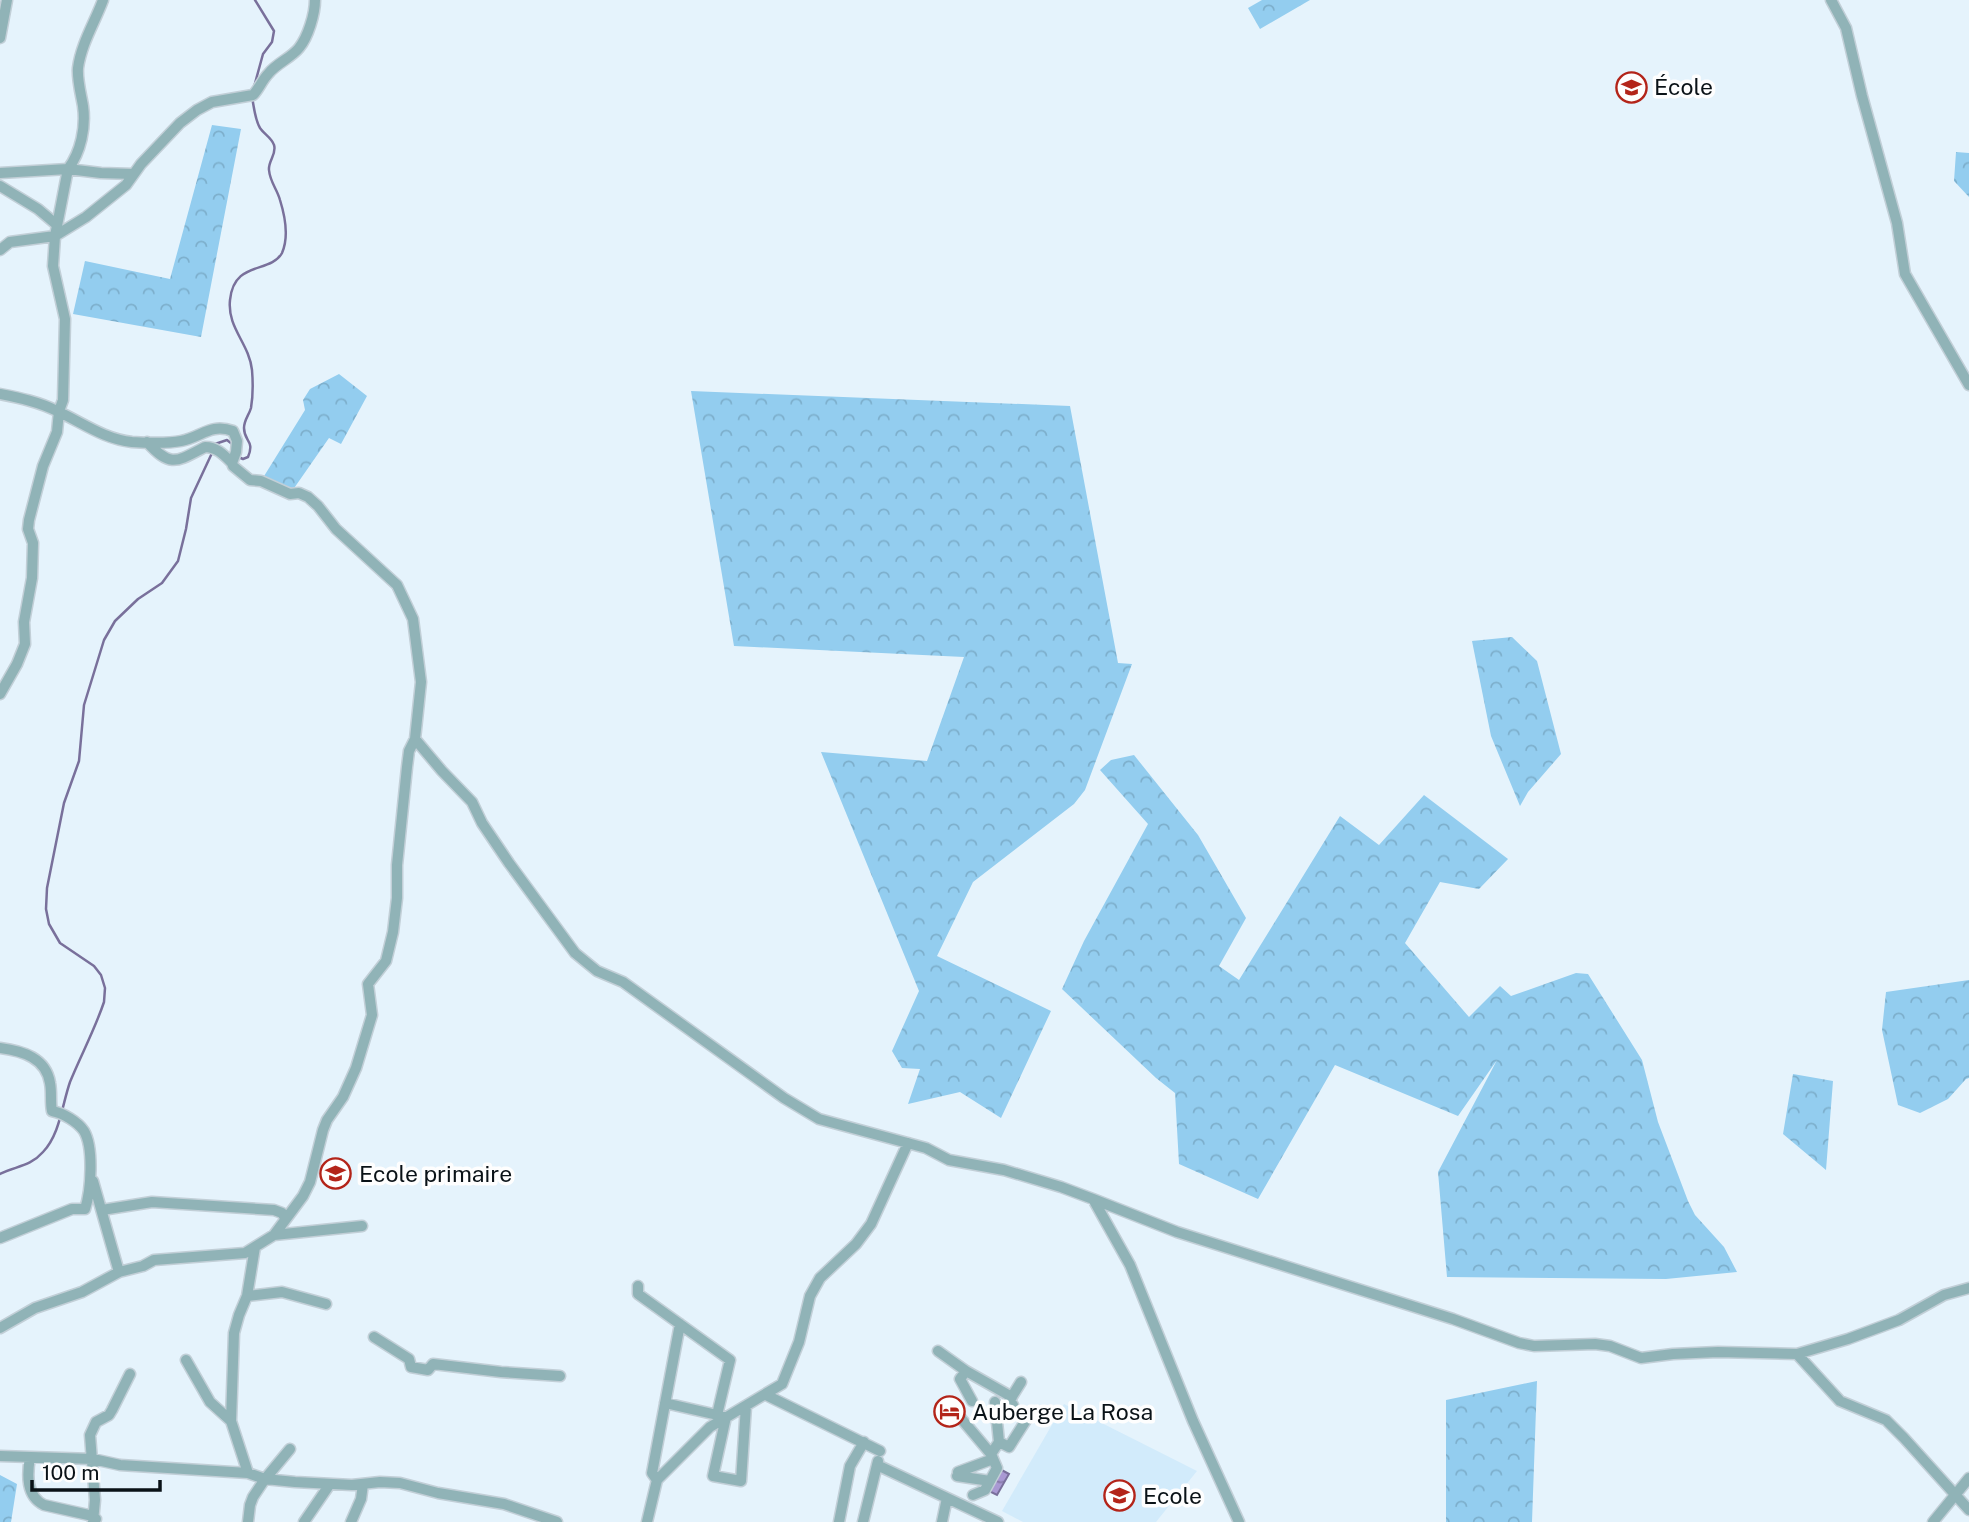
<svg xmlns="http://www.w3.org/2000/svg" width="1969" height="1522" viewBox="0 0 1969 1522" font-family="'Public Sans',sans-serif">
  <style>
    .built { fill: #d2ebfb }
    .forest { fill: url(#forest-crowns) }
    .water { fill: url(#water-waves); stroke: #79709b; stroke-width: 2 }
    .lines { fill: none; stroke-linecap: round; stroke-linejoin: round }
    .stream { stroke: #79709b; stroke-width: 2.5 }
    .minor-casing { stroke: #c2cfd7; stroke-width: 13 }
    .minor { stroke: #90b3b7; stroke-width: 10 }
    .labels { text-anchor: middle; stroke-width: 7; stroke-linejoin: round; paint-order: stroke }
    .poi-label { font-size: 23px; fill: #0a1217; stroke: #fefefe; text-anchor: start }
  </style>
  <defs>
    <pattern id="forest-crowns" width="20" height="18" patternUnits="userSpaceOnUse" patternTransform="scale(1.75)"><rect width="20" height="18" fill="#93cdef"/><path d="M2 6a3 3 0 1 1 6 0M12 15a3 3 0 1 1 6 0" fill="none" stroke="#7dafcc"/></pattern>
    <pattern id="water-waves" width="16" height="10" patternUnits="userSpaceOnUse" patternTransform="scale(1.75)"><rect width="16" height="10" fill="#a999d3"/><path d="M0 5q4-4 8 0t8 0" fill="none" stroke="#887baa"/></pattern>
  </defs>
  <rect width="100%" height="100%" fill="#e5f3fc"/>
  <path class="built" d="M 1064,1404 L 1197,1471 L 1156,1522 L 1023,1522 L 1002,1511 Z"/>
  <path class="forest" d="M 1262,0 L 1310,0 L 1260,29 L 1248,8 Z
    M 212,125 L 241,129 L 201,337 L 73,314 L 85,261 L 170,279 Z
    M 1956,152 L 1969,153 L 1969,197 L 1954,181 Z
    M 339,374 L 367,396 L 341,444 L 329,438 L 290,494 L 261,481 L 305,410 L 303,400 L 310,389 Z
    M 691,391 L 1070,406 L 1118,663 L 1132,664 L 1085,790 L 1074,804 L 973,882 L 937,956 L 1051,1011 L 1001,1118 L 960,1092 L 908,1104 L 920,1069 L 902,1068 L 892,1051 L 919,991 L 821,752 L 927,761 L 964,657 L 734,646 Z
    M 1512,637 L 1537,661 L 1561,754 L 1528,792 L 1520,806 L 1491,736 L 1472,641 Z
    M 1134,755 L 1198,835 L 1246,918 L 1219,966 L 1239,980 L 1340,816 L 1379,845 L 1424,795 L 1508,859 L 1479,889 L 1440,882 L 1405,943 L 1469,1017 L 1500,986 L 1511,996 L 1576,973 L 1588,974 L 1642,1060 L 1658,1122 L 1688,1201 L 1695,1215 L 1724,1247 L 1737,1272 L 1666,1279 L 1447,1277 L 1438,1172 L 1497,1060 L 1458,1116 L 1335,1065 L 1258,1199 L 1179,1164 L 1175,1093 L 1156,1078 L 1062,989 L 1084,941 L 1148,824 L 1100,770 L 1111,760 Z
    M 1969,980 L 1969,1078 L 1966,1079 L 1948,1099 L 1920,1113 L 1898,1105 L 1882,1030 L 1886,992 Z
    M 1793,1074 L 1833,1081 L 1826,1170 L 1783,1134 Z
    M 1537,1381 L 1532,1522 L 1446,1522 L 1446,1400 Z
    M 0,1475 L 17,1484 L 11,1522 L 0,1522 Z"/>
  <path class="water" d="M 998,1468 L 1009,1474 L 997,1495 L 987,1490 Z"/>
  <g class="lines">
    <path class="stream" d="M 254,87 L 263,54 L 272,42 L 274,31 L 255,0
      M 214,447 L 215,444 L 227,440 L 232,444
      M 238,457 L 243,459 L 248,457 C 255,440 244,442 244,428 C 244,420 249,415 251,408 C 253,396 253,382 252,370 C 249,343 227,328 230,300 C 234,260 270,274 282,253 C 289,237 285,216 280,200 C 277,189 270,182 269,170 C 268,161 277,154 274,145 C 272,138 264,134 260,128 C 255,120 254,107 252,97
      M 0,1174 C 15,1166 30,1167 43,1152 C 60,1134 62,1105 70,1082 C 81,1055 95,1029 104,1002 L 105,988 L 101,975 L 94,966 L 60,943 L 49,924 L 46,909 L 47,888 L 64,803 L 79,761 L 84,705 L 104,640 L 115,621 L 138,599 L 162,583 L 178,561 L 186,529 L 191,498 L 212,453"/>
    <defs>
      <path id="minor" d="M 1831,0 L 1846,28 L 1862,96 L 1897,223 L 1905,274 L 1969,385
        M 0,38 L 7,0
        M 0,173 L 68,169 L 101,173 L 133,174
        M 0,186 L 38,209 L 57,225
        M 0,250 L 10,242 L 55,236 L 86,217 L 126,185 L 141,164 L 180,123 L 197,110 L 212,102 L 253,95 C 259,89 262,80 269,73 C 277,63 291,58 299,48 C 308,37 315,14 315,0
        M 0,394 C 20,398 39,402 57,411 C 83,423 104,439 132,442 C 148,443 166,444 181,441 C 202,437 210,423 233,431 L 237,441 L 236,452 L 232,463 L 233,466 L 250,480 L 261,481 L 290,494 L 299,493 L 308,497 L 318,506 L 336,529 L 397,585 L 413,619 L 421,682 L 415,739 L 409,751 L 407,767 L 397,865 L 397,898 L 393,932 L 386,961 L 368,984 L 372,1015 L 356,1068 L 343,1097 L 327,1120 L 323,1130 L 310,1182 L 303,1196 L 274,1235 L 245,1253 L 154,1260 L 143,1266 L 119,1272 L 82,1292 L 35,1308 L 0,1328
        M 147,442 C 171,468 176,462 205,447 C 217,447 224,455 232,463
        M 0,694 L 17,664 L 25,644 L 24,622 L 32,578 L 33,543 L 28,529 L 29,520 L 43,466 L 57,432 L 59,411 L 63,400 L 65,319 L 53,266 L 55,236 L 68,169 C 81,152 86,127 83,106 C 81,94 77,80 78,68 C 81,44 95,22 103,0
        M 415,739 L 442,771 L 472,802 L 482,823 L 509,863 L 575,953 L 597,971 L 623,982 L 784,1098 L 819,1119 L 926,1148 L 949,1160 L 1004,1170 L 1061,1187 L 1093,1199 L 1130,1265 L 1193,1421 L 1239,1522
        M 0,1048 C 23,1051 46,1058 50,1083 C 52,1093 50,1102 52,1111 C 63,1113 78,1122 84,1131 C 94,1148 91,1191 85,1209 L 72,1209 L 0,1238
        M 93,1181 L 119,1272
        M 1093,1199 L 1177,1232 L 1453,1319 L 1519,1343 L 1534,1346 L 1595,1344 L 1610,1346 L 1641,1358 L 1673,1354 L 1718,1352 L 1797,1354 L 1848,1339 L 1899,1320 L 1944,1295 L 1969,1288
        M 102,1210 L 152,1202 L 274,1210 L 282,1213 L 285,1218
        M 274,1235 L 362,1226
        M 638,1286 L 638,1294 L 730,1360 L 717,1415
        M 247,1296 L 282,1292 L 326,1304
        M 374,1337 L 409,1359 L 411,1367 L 428,1370 L 433,1364 L 501,1372 L 560,1376
        M 938,1351 L 966,1371 L 1012,1397
        M 1797,1354 L 1840,1401 L 1886,1420 L 1904,1438 L 1969,1510
        M 186,1360 L 210,1402 L 231,1421 L 248,1473
        M 966,1371 L 960,1379 L 972,1401
        M 766,1395 L 880,1451
        M 665,1403 L 726,1417 L 713,1476 L 741,1481 L 746,1406
        M 1013,1405 L 1008,1403 L 1021,1382
        M 959,1416 L 991,1454 L 997,1468 L 985,1490 L 973,1495
        M 231,1421 L 234,1333 L 239,1315 L 247,1296 L 255,1247
        M 999,1442 L 1009,1447 L 1028,1417
        M 991,1454 L 999,1442 L 995,1402
        M 0,1456 L 93,1459 L 120,1465 L 248,1473 L 265,1479 L 295,1482 L 352,1485 L 380,1482 L 400,1483 L 438,1493 L 504,1504 L 557,1522
        M 30,1457 C 27,1475 26,1496 44,1505 L 93,1516 L 96,1519
        M 877,1465 L 998,1522
        M 958,1472 L 993,1459
        M 957,1476 L 990,1481
        M 657,1480 L 652,1473 L 680,1324
        M 93,1522 L 95,1500 L 90,1435 L 96,1422 L 109,1415 L 112,1410 L 130,1374
        M 248,1522 L 250,1505 L 253,1497 L 265,1479 L 290,1449
        M 304,1522 L 330,1484
        M 351,1522 L 361,1499 L 363,1484
        M 647,1522 L 657,1480 L 710,1427 L 782,1384 L 799,1342 L 810,1296 L 820,1278 L 856,1244 L 871,1224 L 908,1143
        M 839,1522 L 850,1466 L 864,1442
        M 863,1522 L 878,1461
        M 942,1522 L 947,1498
        M 1933,1522 L 1969,1478"/>
    </defs>
    <use href="#minor" class="minor-casing"/>
    <use href="#minor" class="minor"/>
  </g>
  <defs>
    <symbol id="school-ring" viewBox="-11 -11 22 22"><circle r="9.5" fill="#fefefe" stroke="#b32419" stroke-width="1.5"/><path d="M0-5L7-2L0 1L-7-2ZM-4 1L0 2.5L4 1V4Q0 6-4 4Z" fill="#b32419"/></symbol>
    <symbol id="hotel-ring" viewBox="-11 -11 22 22"><circle r="9.5" fill="#fefefe" stroke="#b32419" stroke-width="1.5"/><path d="M-6-4.5h1.5V1H6V5H4.5V3h-9V5H-6ZM-4 0a1.8 1.8 0 1 1 3.6 0ZM.5 0V-2.5h3Q6-2.5 6 0Z" fill="#b32419"/></symbol>
  </defs>
  <g fill-rule="evenodd">
    <use href="#school-ring" x="1614" y="70" width="35" height="35"/>
    <use href="#school-ring" x="318" y="1156" width="35" height="35"/>
    <use href="#hotel-ring" x="932" y="1394" width="35" height="35"/>
    <use href="#school-ring" x="1102" y="1478" width="35" height="35"/>
  </g>
  <g class="labels">
    <g class="poi-label">
      <text x="1654" y="95">École</text>
      <text x="359" y="1182">Ecole primaire</text>
      <text x="972" y="1420">Auberge La Rosa</text>
      <text x="1143" y="1504">Ecole</text>
    </g>
  </g>
  <path d="M32 1480v10h128v-10" fill="none" stroke="#0a1217" stroke-width="3.5"/>
  <text x="42" y="1480" font-size="21" fill="#0a1217" stroke="#fefefe" stroke-width="5" paint-order="stroke">100 m</text>
</svg>
